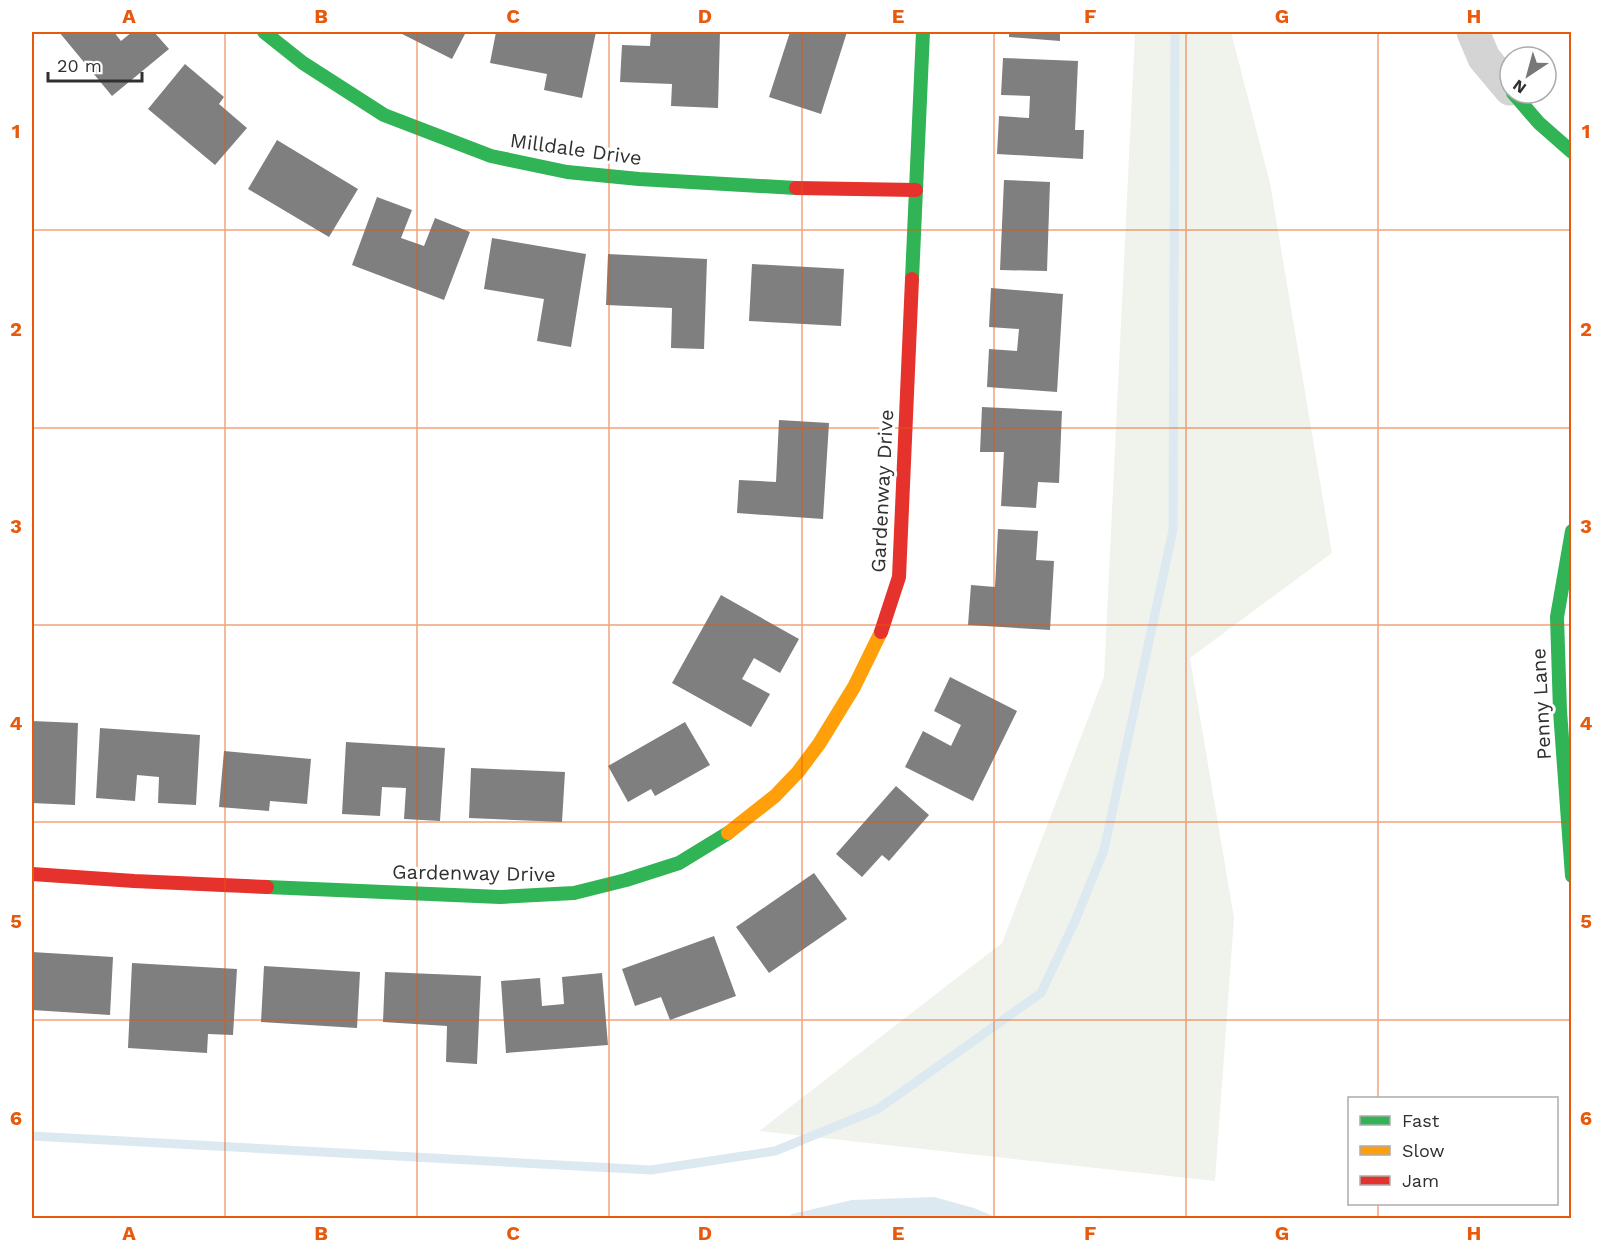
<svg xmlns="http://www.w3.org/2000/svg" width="1603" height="1250" viewBox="0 0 1603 1250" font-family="'Work Sans',sans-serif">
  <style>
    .green { fill: #f0f3ec }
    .water { fill: #dde9f0 }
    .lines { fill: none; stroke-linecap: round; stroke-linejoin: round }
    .stream { stroke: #dde9f0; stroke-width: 9 }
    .building { fill: #7f7f7f }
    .street { stroke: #d4d4d4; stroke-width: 33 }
    .fast { stroke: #30b455; stroke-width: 14 }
    .slow { stroke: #ff9f0a; stroke-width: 14 }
    .jam { stroke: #e5322d; stroke-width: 14 }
    .grid { fill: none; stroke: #e8590c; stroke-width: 1.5; stroke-opacity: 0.55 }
    .labels { text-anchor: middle; stroke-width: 6; stroke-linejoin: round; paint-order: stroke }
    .street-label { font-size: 20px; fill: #303030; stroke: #fff }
    .neatline { fill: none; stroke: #e8590c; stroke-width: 2 }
    .grid-label { font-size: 20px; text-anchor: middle; font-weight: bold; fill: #e8590c }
  </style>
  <rect width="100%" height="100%" fill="#fff"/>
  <path class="green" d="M 1135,32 L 1231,32 L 1270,183 L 1332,553 L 1190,658 L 1234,918 L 1215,1181 L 759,1131 L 1002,943 L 1104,677 Z"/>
  <path class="water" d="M 934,1197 L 974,1208 L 998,1218 L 788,1218 L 792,1214 L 852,1200 Z"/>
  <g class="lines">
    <path class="stream" d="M 32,1136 L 651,1170 L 775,1151 L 878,1109 L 1041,993 L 1075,921 L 1104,850 L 1173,530 L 1175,32"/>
  </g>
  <path class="building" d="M 59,32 L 114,32 L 121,41 L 132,32 L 154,32 L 169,49 L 112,96 Z
    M 398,32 L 466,32 L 452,59 Z
    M 496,32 L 596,32 L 582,98 L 544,90 L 547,74 L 490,63 Z
    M 651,32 L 720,32 L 718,108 L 671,106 L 672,84 L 620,82 L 622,45 L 650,46 Z
    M 790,32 L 847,32 L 821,114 L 769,97 Z
    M 1009,32 L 1060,32 L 1060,41 L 1009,37 Z
    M 1003,58 L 1078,61 L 1075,130 L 1084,130 L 1083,159 L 997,154 L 999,116 L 1029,118 L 1030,96 L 1001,95 Z
    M 185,64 L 224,97 L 219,104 L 247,128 L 215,165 L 148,109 Z
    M 277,140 L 358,189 L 329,237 L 248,189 Z
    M 1004,180 L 1050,182 L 1047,271 L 1000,270 Z
    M 377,197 L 412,210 L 401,238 L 424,246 L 435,218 L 470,232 L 444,300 L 352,265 Z
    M 492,238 L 586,254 L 571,347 L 537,341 L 544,299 L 484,289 Z
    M 608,254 L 707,259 L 704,349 L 671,348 L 672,308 L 606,305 Z
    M 752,264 L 844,269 L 841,326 L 749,321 Z
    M 991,288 L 1063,294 L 1057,392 L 987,387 L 989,349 L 1017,351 L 1019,329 L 989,327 Z
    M 982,407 L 1062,411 L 1059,483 L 1038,482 L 1036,508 L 1001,506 L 1004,452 L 980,452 Z
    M 779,420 L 829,423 L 823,519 L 737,513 L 739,480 L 776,482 Z
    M 998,529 L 1038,531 L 1036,560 L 1054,561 L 1050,630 L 968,625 L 971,585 L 995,587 Z
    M 721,595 L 799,639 L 780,673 L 754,658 L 742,679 L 770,694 L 751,727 L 672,683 Z
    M 950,677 L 1017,711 L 973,801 L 905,767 L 923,731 L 951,746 L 961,725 L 934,711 Z
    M 32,721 L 78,723 L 75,805 L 32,803 Z
    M 685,722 L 710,765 L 655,796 L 651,789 L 628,802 L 608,766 Z
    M 100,728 L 200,735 L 196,805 L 158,803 L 159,777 L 137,775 L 135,801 L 96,798 Z
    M 346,742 L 445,748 L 440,821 L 404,819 L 406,788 L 382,787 L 380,816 L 342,814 Z
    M 224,751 L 311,759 L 307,804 L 270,801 L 269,811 L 219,807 Z
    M 471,768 L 565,772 L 562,822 L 469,818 Z
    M 896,786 L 929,815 L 889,861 L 882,855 L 862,877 L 836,854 Z
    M 814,873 L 847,919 L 769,973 L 736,927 Z
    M 714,936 L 736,996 L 670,1020 L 661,997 L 635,1006 L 622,969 Z
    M 32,952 L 113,957 L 110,1015 L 32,1010 Z
    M 132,963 L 237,969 L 233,1035 L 208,1034 L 207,1053 L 128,1048 Z
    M 264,966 L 360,972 L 357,1028 L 261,1022 Z
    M 385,972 L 481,976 L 477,1064 L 446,1062 L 447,1026 L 383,1022 Z
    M 602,973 L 608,1045 L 506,1053 L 501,981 L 540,978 L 542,1006 L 564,1004 L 562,977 Z"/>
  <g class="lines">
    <path class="street" d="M 1473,32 L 1484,58 L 1510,89"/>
    <path class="fast" d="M 264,32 L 303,63 L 384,115 L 491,156 L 567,172 L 639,179 L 796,188
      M 1513,93 L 1539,123 L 1572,152
      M 912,279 L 923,32
      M 1572,531 L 1557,617 L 1560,711 L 1572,876
      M 267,887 L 500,897 L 574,893 L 626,880 L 679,863 L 728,833"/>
    <path class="slow" d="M 728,833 L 775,796 L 798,772 L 819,744 L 854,687 L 881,632"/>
    <path class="jam" d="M 796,188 L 916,190
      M 881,632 L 899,577 L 912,279
      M 32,874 L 134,881 L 267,887"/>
  </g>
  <path class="grid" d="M 225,32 L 225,1218M 417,32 L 417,1218M 609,32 L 609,1218M 802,32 L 802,1218M 994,32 L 994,1218M 1186,32 L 1186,1218M 1378,32 L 1378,1098M 32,230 L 1572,230M 32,428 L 1572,428M 32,625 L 1572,625M 32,822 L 1572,822M 32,1020 L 1572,1020M 1378,1204 L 1378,1218"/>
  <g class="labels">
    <g class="street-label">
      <text transform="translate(576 149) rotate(8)" y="7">Milldale Drive</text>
      <text transform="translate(882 491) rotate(-87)" y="7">Gardenway Drive</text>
      <text transform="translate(1541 704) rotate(-93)" y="7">Penny Lane</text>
      <text transform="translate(474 873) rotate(1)" y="7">Gardenway Drive</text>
    </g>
  </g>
  <rect width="1603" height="1250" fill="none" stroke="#ffffff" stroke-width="66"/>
  <rect x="1348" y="1097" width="210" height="108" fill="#ffffff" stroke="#acacac" stroke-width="1.5"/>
  <rect x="1360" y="1116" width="30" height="9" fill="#30b455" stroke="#acacac" stroke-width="1.5"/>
  <text x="1402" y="1127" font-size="18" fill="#303030">Fast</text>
  <rect x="1360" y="1146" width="30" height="9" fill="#ff9f0a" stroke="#acacac" stroke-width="1.5"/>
  <text x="1402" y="1157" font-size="18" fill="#303030">Slow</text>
  <rect x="1360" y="1176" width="30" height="9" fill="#e5322d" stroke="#acacac" stroke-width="1.5"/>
  <text x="1402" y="1187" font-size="18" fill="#303030">Jam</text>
  <g transform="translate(1528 75) rotate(216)"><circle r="28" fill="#ffffff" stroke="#acacac" stroke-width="1.5"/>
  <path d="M0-4.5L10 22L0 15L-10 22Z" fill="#787878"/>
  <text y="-9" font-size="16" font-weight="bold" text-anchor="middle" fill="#303030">N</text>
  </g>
  <path d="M48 72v9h94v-9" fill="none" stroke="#303030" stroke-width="3"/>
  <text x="57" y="72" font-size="18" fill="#303030" stroke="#ffffff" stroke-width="4.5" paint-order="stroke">20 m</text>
  <rect x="33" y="33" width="1537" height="1184" class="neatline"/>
  <g class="grid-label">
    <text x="129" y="23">A</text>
    <text x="321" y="23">B</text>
    <text x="513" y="23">C</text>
    <text x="705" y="23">D</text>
    <text x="898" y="23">E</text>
    <text x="1090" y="23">F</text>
    <text x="1282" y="23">G</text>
    <text x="1474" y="23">H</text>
    <text x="16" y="138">1</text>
    <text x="1586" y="138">1</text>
    <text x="16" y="336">2</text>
    <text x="1586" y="336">2</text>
    <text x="16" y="533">3</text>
    <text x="1586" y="533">3</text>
    <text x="16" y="730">4</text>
    <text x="1586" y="730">4</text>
    <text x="16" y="928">5</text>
    <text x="1586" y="928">5</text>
    <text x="16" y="1125">6</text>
    <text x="1586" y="1125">6</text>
    <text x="129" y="1240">A</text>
    <text x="321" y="1240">B</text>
    <text x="513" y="1240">C</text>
    <text x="705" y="1240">D</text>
    <text x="898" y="1240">E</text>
    <text x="1090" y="1240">F</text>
    <text x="1282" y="1240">G</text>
    <text x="1474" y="1240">H</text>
  </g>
</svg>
